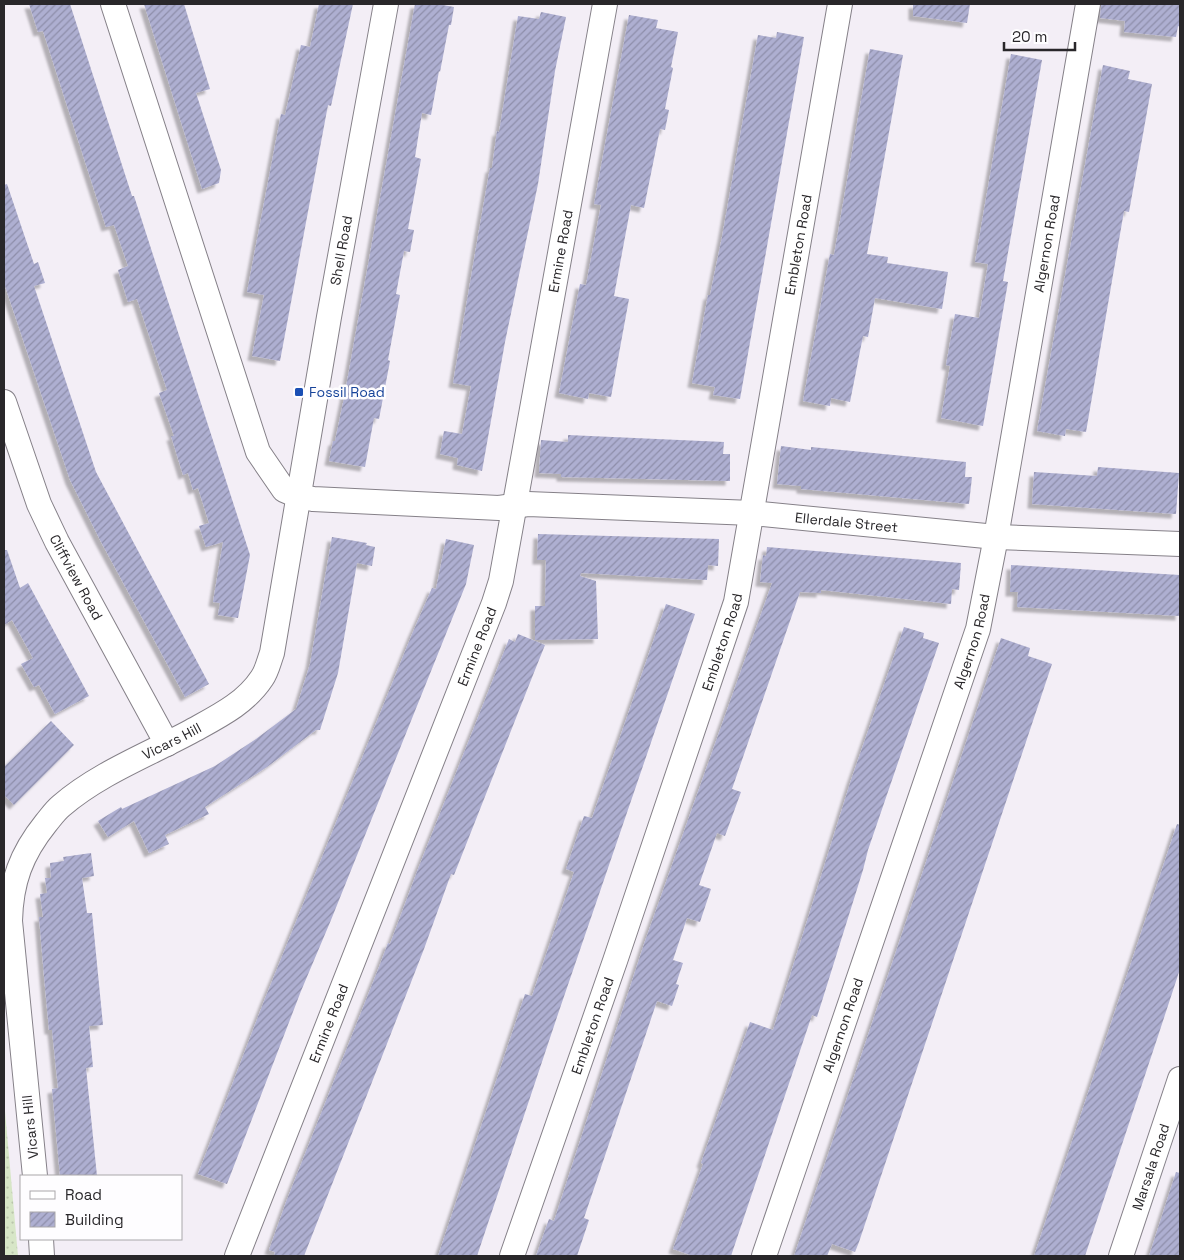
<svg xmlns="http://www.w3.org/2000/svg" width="1184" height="1260" viewBox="0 0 1184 1260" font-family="'Space Grotesk',sans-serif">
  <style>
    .park { fill: url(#park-dots) }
    .building { fill: url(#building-hatch); filter: url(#shadow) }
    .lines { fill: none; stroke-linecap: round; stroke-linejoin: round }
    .minor-casing { stroke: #858088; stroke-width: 26 }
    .minor { stroke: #fff; stroke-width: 24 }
    .transit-dot { fill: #1a4fb4; stroke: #fefdff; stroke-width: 2 }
    .labels { text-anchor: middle; stroke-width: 5; stroke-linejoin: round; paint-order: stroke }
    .street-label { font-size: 14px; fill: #29272a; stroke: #fefdff }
    .transit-label { font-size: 14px; fill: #164399; stroke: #fefdff; text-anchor: start }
  </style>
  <defs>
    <pattern id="park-dots" width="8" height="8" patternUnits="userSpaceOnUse" patternTransform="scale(1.25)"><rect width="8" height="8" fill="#d7e6c7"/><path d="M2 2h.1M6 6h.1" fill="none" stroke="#b9c5ab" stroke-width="1.8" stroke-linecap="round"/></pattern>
    <pattern id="building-hatch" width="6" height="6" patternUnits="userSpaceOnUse" patternTransform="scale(1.25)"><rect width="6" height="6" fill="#aeafd1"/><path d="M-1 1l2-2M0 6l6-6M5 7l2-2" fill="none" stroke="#8e8eaa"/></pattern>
    <filter id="shadow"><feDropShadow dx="-4.5" dy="4.5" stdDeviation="1" flood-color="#0004"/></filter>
  </defs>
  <rect width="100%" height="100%" fill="#f3eef6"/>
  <path class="park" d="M 4,1100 L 18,1256 L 4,1256 Z"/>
  <path class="building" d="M 29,4 L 70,4 L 132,196 L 134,196 L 250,555 L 238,618 L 218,615 L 220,603 L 213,602 L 223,542 L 206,547 L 199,526 L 209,523 L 198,488 L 193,490 L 188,473 L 183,475 L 171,436 L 174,436 L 159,393 L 167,390 L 137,299 L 128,302 L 118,270 L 128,266 L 114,225 L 106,227 L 43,31 L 38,32 Z
    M 144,4 L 184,4 L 210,89 L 196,93 L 221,170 L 219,183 L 202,189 Z
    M 319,4 L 353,4 L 331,106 L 328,105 L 280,361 L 252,356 L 264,295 L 247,292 L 281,114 L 285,115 L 301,45 L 310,47 Z
    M 415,4 L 437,4 L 454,7 L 451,25 L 449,25 L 440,72 L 439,71 L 431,115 L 422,113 L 415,157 L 421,159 L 408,229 L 414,230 L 410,252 L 404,251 L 396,294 L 400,295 L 388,360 L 390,361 L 379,419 L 374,418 L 365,467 L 329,461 L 333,441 L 335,441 L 344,398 Z
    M 913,4 L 970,4 L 967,23 L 913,16 Z
    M 1101,4 L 1180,4 L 1180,27 L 1178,26 L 1176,37 L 1124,32 L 1125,21 L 1100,18 Z
    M 541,12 L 566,17 L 555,71 L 538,184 L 505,342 L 482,471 L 457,465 L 458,458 L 440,454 L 444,431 L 462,434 L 471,386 L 453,383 L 479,230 L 490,168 L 492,168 L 497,131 L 499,132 L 518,16 L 539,19 Z
    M 629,15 L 658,20 L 656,28 L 678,32 L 671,67 L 673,68 L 665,109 L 669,110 L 665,130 L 660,129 L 644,208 L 631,205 L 614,296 L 629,299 L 611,397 L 589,393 L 588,399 L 559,393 L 580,284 L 586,285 L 601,205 L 594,204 Z
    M 777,32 L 804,37 L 740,399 L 713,395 L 715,387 L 692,383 L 708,295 L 710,295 L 722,237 L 758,35 L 776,38 Z
    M 870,49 L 903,55 L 867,254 L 888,257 L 887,263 L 948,272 L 942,309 L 875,298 L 868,337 L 863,336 L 850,402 L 831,398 L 830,406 L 803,401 L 830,254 L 834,255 Z
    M 1011,54 L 1042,60 L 1003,281 L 1008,282 L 983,426 L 941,418 L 950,366 L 946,365 L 955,314 L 979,318 L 988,264 L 975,262 Z
    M 1103,65 L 1130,71 L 1128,79 L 1152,84 L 1129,212 L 1124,211 L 1086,432 L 1066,429 L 1065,436 L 1037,431 Z
    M 7,184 L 34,264 L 38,262 L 45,283 L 34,286 L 96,472 L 209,684 L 185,697 L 100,540 L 70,480 L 4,283 L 4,185 Z
    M 568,435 L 724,442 L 723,454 L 730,454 L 730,481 L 561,477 L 561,474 L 539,473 L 541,440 L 568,442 Z
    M 781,446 L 811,450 L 811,447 L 966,462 L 965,477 L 972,477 L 969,504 L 801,489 L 801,486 L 777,484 Z
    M 1098,467 L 1179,473 L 1176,514 L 1032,504 L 1034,472 L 1097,476 Z
    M 538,534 L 719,539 L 718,566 L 708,565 L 707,580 L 581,573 L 580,576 L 596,581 L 598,639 L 535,640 L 535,606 L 545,606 L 546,560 L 537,560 Z
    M 332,537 L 367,543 L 366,545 L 375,547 L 372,566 L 357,563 L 338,673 L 320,730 L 316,730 L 267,767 L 205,807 L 209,814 L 165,835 L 169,844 L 149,853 L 134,821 L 108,837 L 98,821 L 121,807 L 122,809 L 215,766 L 256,739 L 296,709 L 310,664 Z
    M 446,539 L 474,545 L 466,584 L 331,920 L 301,991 L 227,1184 L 198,1174 L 264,1001 L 412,634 L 432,588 L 436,589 Z
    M 767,547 L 961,563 L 959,590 L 952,589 L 951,604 L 821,590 L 821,593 L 800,592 L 732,789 L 741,792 L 725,836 L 717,833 L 699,885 L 711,889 L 700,922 L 687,918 L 673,960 L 683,963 L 676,984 L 679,985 L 672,1006 L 657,1001 L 584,1218 L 589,1220 L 577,1256 L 536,1256 L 549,1219 L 554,1221 L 644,944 L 772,583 L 760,582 L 763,555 L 766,556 Z
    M 4,550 L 7,550 L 20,588 L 28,583 L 89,696 L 55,714 L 39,685 L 34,687 L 21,664 L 33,658 L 12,620 L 4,625 Z
    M 1011,565 L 1180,575 L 1180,616 L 1017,607 L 1018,592 L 1010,592 Z
    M 666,604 L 695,614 L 558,1014 L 477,1256 L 438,1256 L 525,994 L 532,996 L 574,872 L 566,869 L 584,816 L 592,818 Z
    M 904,627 L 924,633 L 923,638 L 939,643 L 868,850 L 863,870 L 817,1017 L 812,1015 L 731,1256 L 693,1256 L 673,1249 L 703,1164 L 701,1163 L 750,1022 L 773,1030 L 851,780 Z
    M 518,634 L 545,645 L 533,675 L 454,875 L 451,874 L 424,949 L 304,1256 L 274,1256 L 275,1252 L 269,1250 L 286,1202 L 379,967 L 388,943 L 390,944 L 418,869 L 509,639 L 515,642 Z
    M 1001,638 L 1030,648 L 1028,656 L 1052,664 L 859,1242 L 855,1252 L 832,1244 L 827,1256 L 794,1256 Z
    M 51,721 L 74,745 L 14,805 L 4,795 L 4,767 Z
    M 1177,824 L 1180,825 L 1180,969 L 1160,1030 L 1085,1256 L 1034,1256 Z
    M 91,853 L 94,876 L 82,878 L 87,913 L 92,913 L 103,1025 L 89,1026 L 93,1067 L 86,1068 L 97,1176 L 60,1176 L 52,1089 L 58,1088 L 52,1030 L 49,1030 L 44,976 L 39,917 L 43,917 L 40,894 L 47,893 L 45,878 L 51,878 L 50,863 L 64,861 L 63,857 Z
    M 1176,1172 L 1180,1173 L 1180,1256 L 1149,1256 Z"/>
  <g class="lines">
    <defs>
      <g id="minor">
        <path id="s1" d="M 113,4 L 258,452 L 284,490 L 298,496 L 313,499 L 499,508 L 528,504 L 752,513 L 996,537 L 1180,544"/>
        <path id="s2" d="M 4,402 L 39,504 L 57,542 L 167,744"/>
        <path id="s3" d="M 35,1176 L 10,921 C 11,882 21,854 46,823 C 51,817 55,811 61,806 C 98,774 147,755 190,732 C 217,717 245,704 262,678 C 267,671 269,661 272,653 L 329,317 L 386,4"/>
        <path d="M 41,1239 L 42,1256"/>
        <path id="s4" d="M 237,1256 L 494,603 L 501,581 L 605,4"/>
        <path id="s5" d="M 512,1256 L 615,961 L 736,602 L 840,4"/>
        <path id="s6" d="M 764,1256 L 978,629 L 996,537 L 1088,4"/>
        <path id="s7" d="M 1121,1256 L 1180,1079"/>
      </g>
    </defs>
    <use href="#minor" class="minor-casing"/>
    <use href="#minor" class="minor"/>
  </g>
  <rect class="transit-dot" x="294" y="387" width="10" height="10" rx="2.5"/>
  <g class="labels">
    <g class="street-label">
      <text dy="5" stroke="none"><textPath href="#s6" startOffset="1054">Algernon Road</textPath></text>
      <text dy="5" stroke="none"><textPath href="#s5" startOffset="1054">Embleton Road</textPath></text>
      <text dy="5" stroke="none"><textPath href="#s3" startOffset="1061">Shell Road</textPath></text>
      <text dy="5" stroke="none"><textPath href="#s4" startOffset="1060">Ermine Road</textPath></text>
      <text dy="5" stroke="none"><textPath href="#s1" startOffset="1082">Ellerdale Street</textPath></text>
      <text dy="5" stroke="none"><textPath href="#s2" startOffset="190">Cliffview Road</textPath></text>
      <text dy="5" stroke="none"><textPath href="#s5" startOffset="649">Embleton Road</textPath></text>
      <text dy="5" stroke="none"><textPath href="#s6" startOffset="649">Algernon Road</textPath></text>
      <text dy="5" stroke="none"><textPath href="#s4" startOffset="655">Ermine Road</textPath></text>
      <text dy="5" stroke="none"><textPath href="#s3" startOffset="514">Vicars Hill</textPath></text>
      <text dy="5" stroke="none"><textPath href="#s4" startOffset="250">Ermine Road</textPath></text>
      <text dy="5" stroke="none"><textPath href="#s6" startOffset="244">Algernon Road</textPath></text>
      <text dy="5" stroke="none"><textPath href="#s5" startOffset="244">Embleton Road</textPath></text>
      <text transform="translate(30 1127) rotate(-96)" y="5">Vicars Hill</text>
      <text dy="5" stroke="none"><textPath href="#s7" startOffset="94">Marsala Road</textPath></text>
    </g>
    <g class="transit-label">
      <text x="309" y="397">Fossil Road</text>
    </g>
  </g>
  <rect width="1184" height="1260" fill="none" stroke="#29272a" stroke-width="10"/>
  <rect x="20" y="1175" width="162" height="65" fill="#fefdff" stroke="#a9a7aa"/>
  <rect x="30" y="1191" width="25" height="8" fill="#ffffff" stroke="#a9a7aa"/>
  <text x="65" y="1200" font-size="15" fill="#29272a">Road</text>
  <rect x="30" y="1212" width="25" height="15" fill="url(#building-hatch)" stroke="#a9a7aa"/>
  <text x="65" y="1225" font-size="15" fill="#29272a">Building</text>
  <path d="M1004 42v8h71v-8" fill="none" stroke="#29272a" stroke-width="2.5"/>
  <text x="1012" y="42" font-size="15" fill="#29272a" stroke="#fefdff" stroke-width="4" paint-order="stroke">20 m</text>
</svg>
